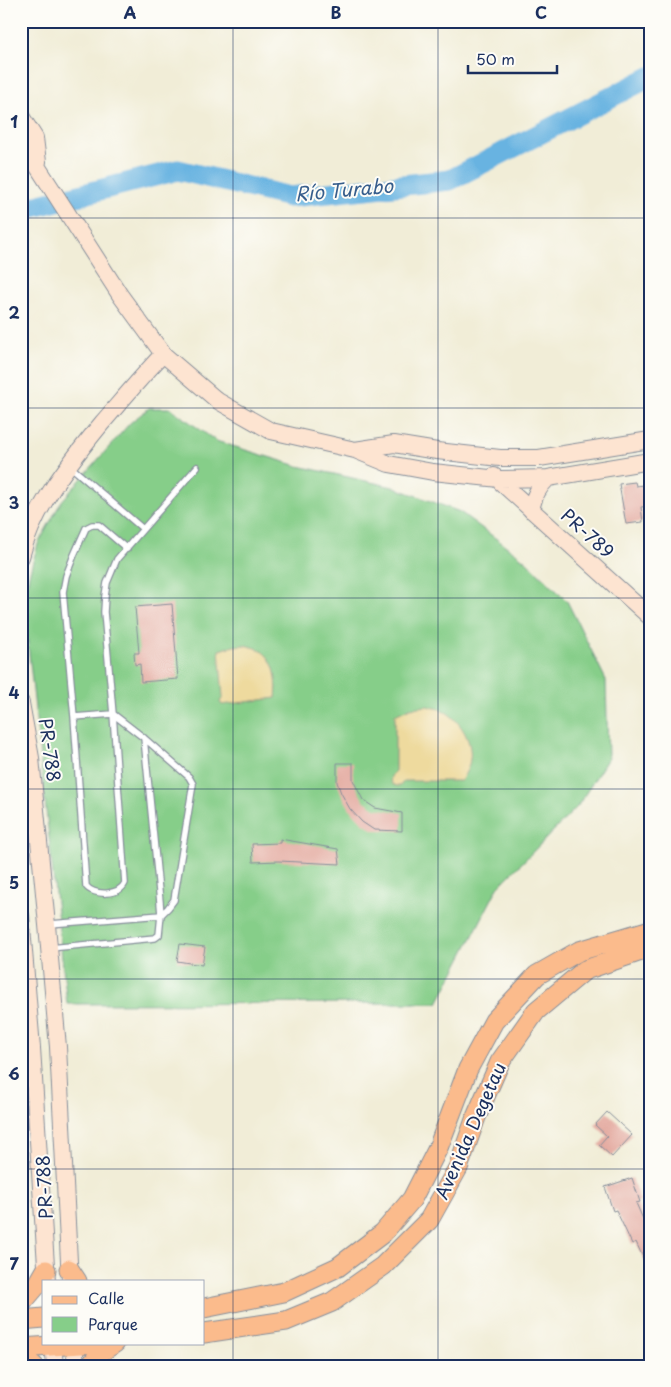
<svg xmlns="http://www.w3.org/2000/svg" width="671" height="1387" viewBox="0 0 671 1387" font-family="'Playpen Sans',sans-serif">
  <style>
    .green { fill: #86ce89; stroke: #507e74 }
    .sand { fill: #eeda9e; stroke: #84847e }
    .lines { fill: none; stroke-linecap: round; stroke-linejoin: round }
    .river { stroke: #68b3e1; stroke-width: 21 }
    .building { fill: #e4aba1 }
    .lane-casing { stroke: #868e9a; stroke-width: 8 }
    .secondary-casing { stroke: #868e9a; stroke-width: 18 }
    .primary-casing { stroke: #868e9a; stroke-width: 21 }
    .lane { stroke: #fff; stroke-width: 5.5 }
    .secondary { stroke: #fde4d1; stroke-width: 16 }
    .primary { stroke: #fbbb8c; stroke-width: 19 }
    .grid { fill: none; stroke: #1b2f5e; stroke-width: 1; stroke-opacity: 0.55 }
    .labels { text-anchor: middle; stroke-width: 4; stroke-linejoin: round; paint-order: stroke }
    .street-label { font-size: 18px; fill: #1b2f5e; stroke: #fdfcf7 }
    .water-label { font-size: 19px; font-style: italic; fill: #365d8c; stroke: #fdfcf7 }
    .neatline { fill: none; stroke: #1b2f5e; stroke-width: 2 }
    .grid-label { font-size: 16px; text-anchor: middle; font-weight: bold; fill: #1b2f5e }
  </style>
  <rect width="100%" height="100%" fill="#fdfcf7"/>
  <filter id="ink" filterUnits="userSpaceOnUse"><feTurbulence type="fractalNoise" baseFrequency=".02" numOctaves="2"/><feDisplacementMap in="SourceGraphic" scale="10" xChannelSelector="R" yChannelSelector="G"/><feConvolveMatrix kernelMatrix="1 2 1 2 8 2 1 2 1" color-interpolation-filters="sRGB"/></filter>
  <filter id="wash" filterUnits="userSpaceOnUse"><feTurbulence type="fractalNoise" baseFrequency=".0096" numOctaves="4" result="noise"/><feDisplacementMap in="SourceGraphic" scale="20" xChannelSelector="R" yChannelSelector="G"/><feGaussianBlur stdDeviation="1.12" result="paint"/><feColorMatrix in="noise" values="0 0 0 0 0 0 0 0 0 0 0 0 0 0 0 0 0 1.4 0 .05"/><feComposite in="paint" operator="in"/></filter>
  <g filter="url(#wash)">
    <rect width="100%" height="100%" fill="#f1edd7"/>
    <path class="green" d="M 149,408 L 170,408 L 216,441 L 298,466 L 393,487 L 460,512 L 525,560 L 567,601 L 606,680 L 608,758 L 577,807 L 498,887 L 438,1003 L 67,1004 L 24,607 L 29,575 L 38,544 L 61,502 L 130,423 Z"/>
    <path class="sand" d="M 244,645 C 248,646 253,647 256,648 C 276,657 278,680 276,698 L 222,705 L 220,702 L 223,697 L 219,650 L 234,646 Z
      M 427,706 C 431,707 437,708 442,710 C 459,718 473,741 470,759 C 469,768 465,774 461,781 L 404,781 L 400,786 C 389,787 388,777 395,771 L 395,715 L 410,708 Z"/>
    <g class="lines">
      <path class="river" d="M 21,210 L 178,170 L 290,197 L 450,180 L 650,77"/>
    </g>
    <g id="blocks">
      <path class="building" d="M 635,482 L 636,486 L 650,484 L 650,506 L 641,507 L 643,522 L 626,524 L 619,484 Z
        M 172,604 L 178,679 L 141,682 L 140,664 L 135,665 L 134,653 L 139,653 L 135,607 Z
        M 337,763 L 353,763 L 353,780 L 363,800 L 375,808 L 402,813 L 402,831 L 374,830 L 362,822 L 350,809 L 341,793 L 337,782 Z
        M 280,839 L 338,849 L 340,864 L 279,861 L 253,862 L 252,844 L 280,843 Z
        M 180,944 L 205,947 L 202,965 L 177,961 Z
        M 607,1112 L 632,1135 L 612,1157 L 599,1145 L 607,1136 L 595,1125 Z
        M 632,1178 L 640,1202 L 636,1203 L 646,1226 L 650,1224 L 650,1273 L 636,1242 L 632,1244 L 616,1210 L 613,1211 L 605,1187 Z"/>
    </g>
  </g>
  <g filter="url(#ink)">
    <use href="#blocks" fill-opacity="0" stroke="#868e9a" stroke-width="1"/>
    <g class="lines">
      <defs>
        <path id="lane" d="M 71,467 L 143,529
          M 74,717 L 63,592 L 66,576 L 74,555 L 86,528 L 92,525 L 99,525 L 127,549
          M 50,924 L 161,915 L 168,908 L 174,900 L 193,784 L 189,777 L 144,738 L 113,714 L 74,717 L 86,886 C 94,896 119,896 125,883 L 113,714 L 104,612 L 105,596 L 107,583 L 117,559 L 197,467
          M 50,948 L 155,938 L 159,935 L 161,915 L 160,902 L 144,738"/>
        <path id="secondary" d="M 21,116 L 35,138 L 38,162
          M 21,141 L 120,295 L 163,354 L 218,401 L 271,431 L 355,450 L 389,464 L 433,472 L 499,479 L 548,478 L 650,461
          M 355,450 L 394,444 L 437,451 L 500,458 L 539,458 L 650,440
          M 494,476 L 650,617
          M 531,510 C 534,496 538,488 548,478
          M 21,557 C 33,508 70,462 102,423 C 122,400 142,376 163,354
          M 21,703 L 31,758 L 47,925 L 58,1047 L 70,1281
          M 21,915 L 32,1048 L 47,1281
          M 53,1343 L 55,1366
          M 74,1343 L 76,1366"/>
        <path id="primary" d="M 69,1269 L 77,1281
          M 21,1304 L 38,1284 L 46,1270
          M 204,1308 L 284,1292 L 338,1267 L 383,1233 L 412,1199 L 438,1148 L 468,1069 L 494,1021 L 537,975 L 579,951 L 650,930
          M 21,1320 L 44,1318
          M 204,1333 L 286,1321 L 332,1302 L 383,1266 L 429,1220 L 458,1168 L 476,1117 L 500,1062 L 536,1011 L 585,970 L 650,948
          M 21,1348 L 96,1343
          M 21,1357 L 34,1366
          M 90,1366 L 101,1352 L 115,1343"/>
      </defs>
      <use href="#lane" class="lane-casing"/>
      <use href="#secondary" class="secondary-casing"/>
      <use href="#primary" class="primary-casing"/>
      <use href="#lane" class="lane"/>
      <use href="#secondary" class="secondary"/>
      <use href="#primary" class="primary"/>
    </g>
  </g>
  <path class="grid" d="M 233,21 L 233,1366M 438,21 L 438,1366M 21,218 L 650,218M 21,408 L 650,408M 21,598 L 650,598M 21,789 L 650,789M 21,979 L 650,979M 21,1169 L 650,1169"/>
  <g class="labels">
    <g class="street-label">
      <text transform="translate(587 534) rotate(42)" y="6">PR-789</text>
      <text transform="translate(49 750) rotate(82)" y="6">PR-788</text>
      <text transform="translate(471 1131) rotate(-66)" y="6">Avenida Degetau</text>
      <text transform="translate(45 1187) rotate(-93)" y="6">PR-788</text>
    </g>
    <g class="water-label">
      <text transform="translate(344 190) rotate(-5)" y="7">Río Turabo</text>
    </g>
  </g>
  <rect width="671" height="1387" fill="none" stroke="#fdfcf7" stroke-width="55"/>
  <rect x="42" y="1280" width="162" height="65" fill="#fdfcf7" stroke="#a3aaba"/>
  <rect x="52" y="1296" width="25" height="8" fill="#fbbb8c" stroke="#a3aaba"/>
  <text x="88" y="1304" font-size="15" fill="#1b2f5e">Calle</text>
  <rect x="52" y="1317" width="25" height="15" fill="#86ce89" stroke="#a3aaba"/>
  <text x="88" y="1330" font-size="15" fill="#1b2f5e">Parque</text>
  <path d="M468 65v8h89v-8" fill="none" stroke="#1b2f5e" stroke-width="2.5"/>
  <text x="476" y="65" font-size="15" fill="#1b2f5e" stroke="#fdfcf7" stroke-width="4" paint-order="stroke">50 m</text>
  <rect x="28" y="28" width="616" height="1332" class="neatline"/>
  <g class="grid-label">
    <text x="130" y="19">A</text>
    <text x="336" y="19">B</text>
    <text x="541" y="19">C</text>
    <text x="14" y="128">1</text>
    <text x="14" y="319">2</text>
    <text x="14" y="509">3</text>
    <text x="14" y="699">4</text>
    <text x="14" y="889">5</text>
    <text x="14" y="1080">6</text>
    <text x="14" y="1270">7</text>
  </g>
</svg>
